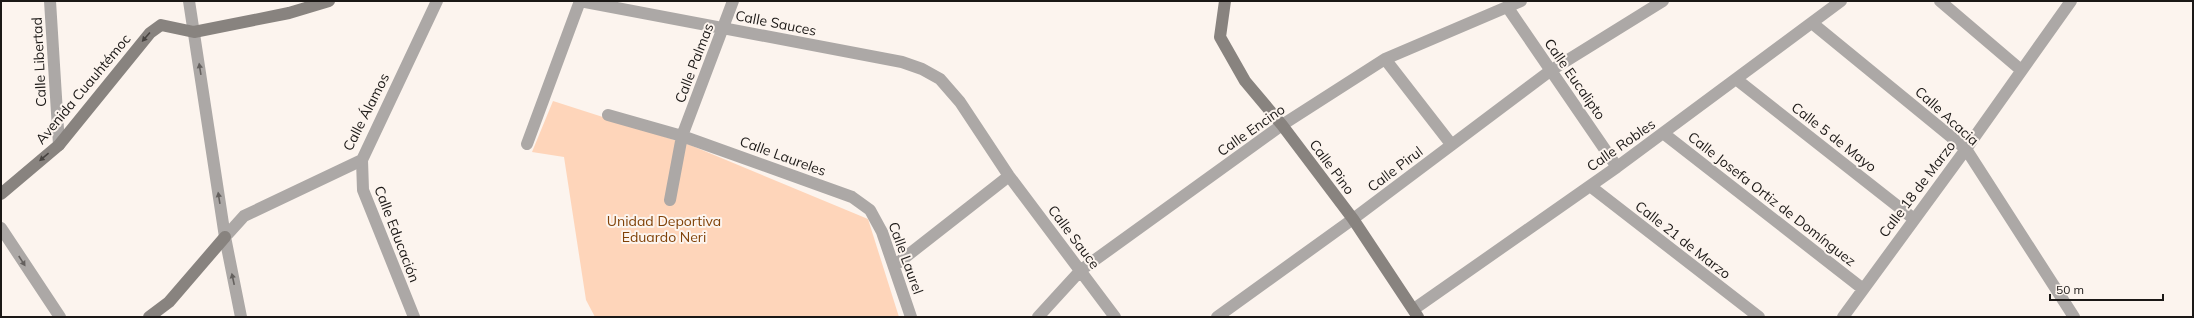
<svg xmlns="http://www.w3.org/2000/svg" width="2194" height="318" viewBox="0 0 2194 318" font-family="Mulish,sans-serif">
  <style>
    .green { fill: #fed5ba }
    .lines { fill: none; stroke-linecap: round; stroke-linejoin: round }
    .minor { stroke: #aca8a6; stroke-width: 12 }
    .tertiary { stroke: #aca8a6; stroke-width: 12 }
    .secondary { stroke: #88837f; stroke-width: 12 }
    .oneway { fill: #474340 }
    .oneway2 { fill: #64605e }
    .labels { text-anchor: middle; stroke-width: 4; stroke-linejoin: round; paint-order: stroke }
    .street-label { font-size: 14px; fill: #1b1816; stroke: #fcf4ee }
    .park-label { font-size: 14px; fill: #804208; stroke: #fcf4ee }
  </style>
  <rect width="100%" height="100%" fill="#fcf4ee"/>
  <path class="green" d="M 553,101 L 690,145 L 868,219 L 899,317 L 595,317 L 586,300 L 564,157 L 532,152 Z"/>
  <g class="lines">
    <path class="minor" d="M 50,1 L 59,145
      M 580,1 L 902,62 L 922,69 L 940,79 L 960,102 L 1009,176 L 1115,317
      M 1940,1 L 2021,70
      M 1508,8 L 1617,167
      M 1812,23 L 1966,149 L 2074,317
      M 1385,59 L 1451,144
      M 1736,79 L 1914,219
      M 608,115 L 682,136 L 852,197 L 870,210 L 882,232 L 911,317
      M 1663,133 L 1863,289
      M 527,144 L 580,1
      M 362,160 L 363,190 L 414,317
      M 1590,186 L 1759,317
      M 670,200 L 682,136 L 733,1
      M 1,228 L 60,317
      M 894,266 L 1009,176
      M 1414,309 L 1617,167 L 1841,1
      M 1038,317 L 1081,270 L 1282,125 L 1385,59 L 1521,1
      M 1217,317 L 1353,219 L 1550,71 L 1663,1
      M 1843,317 L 1966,149 L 2071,1"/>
    <path class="tertiary" d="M 189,1 L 225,237 L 241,317
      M 225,237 L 244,216 L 362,160 L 437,1"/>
    <path class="secondary" d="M 1225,1 L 1220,37 L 1245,81 L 1282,125 L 1353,219 L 1418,317
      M 1,194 L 59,145 L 150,33 L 161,25 L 194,32 L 289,13 L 329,1
      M 149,317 L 169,302 L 225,237"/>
  </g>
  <defs><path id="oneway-solid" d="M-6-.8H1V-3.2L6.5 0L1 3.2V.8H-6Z"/></defs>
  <g class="oneway">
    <use href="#oneway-solid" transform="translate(146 37) rotate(131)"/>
    <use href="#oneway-solid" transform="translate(44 157) rotate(140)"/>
  </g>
  <g class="oneway2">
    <use href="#oneway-solid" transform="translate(200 69) rotate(-99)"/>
    <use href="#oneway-solid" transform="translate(219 198) rotate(-99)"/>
    <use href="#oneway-solid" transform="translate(22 261) rotate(57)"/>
    <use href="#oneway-solid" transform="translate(233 279) rotate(-102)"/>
  </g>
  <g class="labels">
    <g class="street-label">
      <text transform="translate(776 23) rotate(11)" y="5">Calle Sauces</text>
      <text transform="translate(39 62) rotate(-93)" y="5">Calle Libertad</text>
      <text transform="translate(694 63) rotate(-69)" y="5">Calle Palmas</text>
      <text transform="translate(1575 79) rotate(55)" y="5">Calle Eucalipto</text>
      <text transform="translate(83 89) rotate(-50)" y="5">Avenida Cuauhtémoc</text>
      <text transform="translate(366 112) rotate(-63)" y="5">Calle Álamos</text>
      <text transform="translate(1947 116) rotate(42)" y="5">Calle Acacia</text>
      <text transform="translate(1251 130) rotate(-35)" y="5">Calle Encino</text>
      <text transform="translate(1834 137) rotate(38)" y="5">Calle 5 de Mayo</text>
      <text transform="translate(1621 145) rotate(-35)" y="5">Calle Robles</text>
      <text transform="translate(783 156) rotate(20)" y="5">Calle Laureles</text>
      <text transform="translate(1332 167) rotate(53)" y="5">Calle Pino</text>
      <text transform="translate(1395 169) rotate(-37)" y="5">Calle Pirul</text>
      <text transform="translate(1917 189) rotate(-53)" y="5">Calle 18 de Marzo</text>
      <text transform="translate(1772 199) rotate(38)" y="5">Calle Josefa Ortiz de Domínguez</text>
      <text transform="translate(397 234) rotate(69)" y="5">Calle Educación</text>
      <text transform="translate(1074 237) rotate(53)" y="5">Calle Sauce</text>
      <text transform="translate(1683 240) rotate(38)" y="5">Calle 21 de Marzo</text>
      <text transform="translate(906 258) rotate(70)" y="5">Calle Laurel</text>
    </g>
    <g class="park-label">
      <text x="664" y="226">Unidad Deportiva<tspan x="664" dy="16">Eduardo Neri</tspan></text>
    </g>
  </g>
  <rect width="2194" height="318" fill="none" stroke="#1b1816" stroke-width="4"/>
  <path d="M2050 294v6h113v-6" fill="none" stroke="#1b1816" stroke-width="2"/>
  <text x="2056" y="294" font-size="12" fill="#1b1816" stroke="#fcf4ee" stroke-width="3" paint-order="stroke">50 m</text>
</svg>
